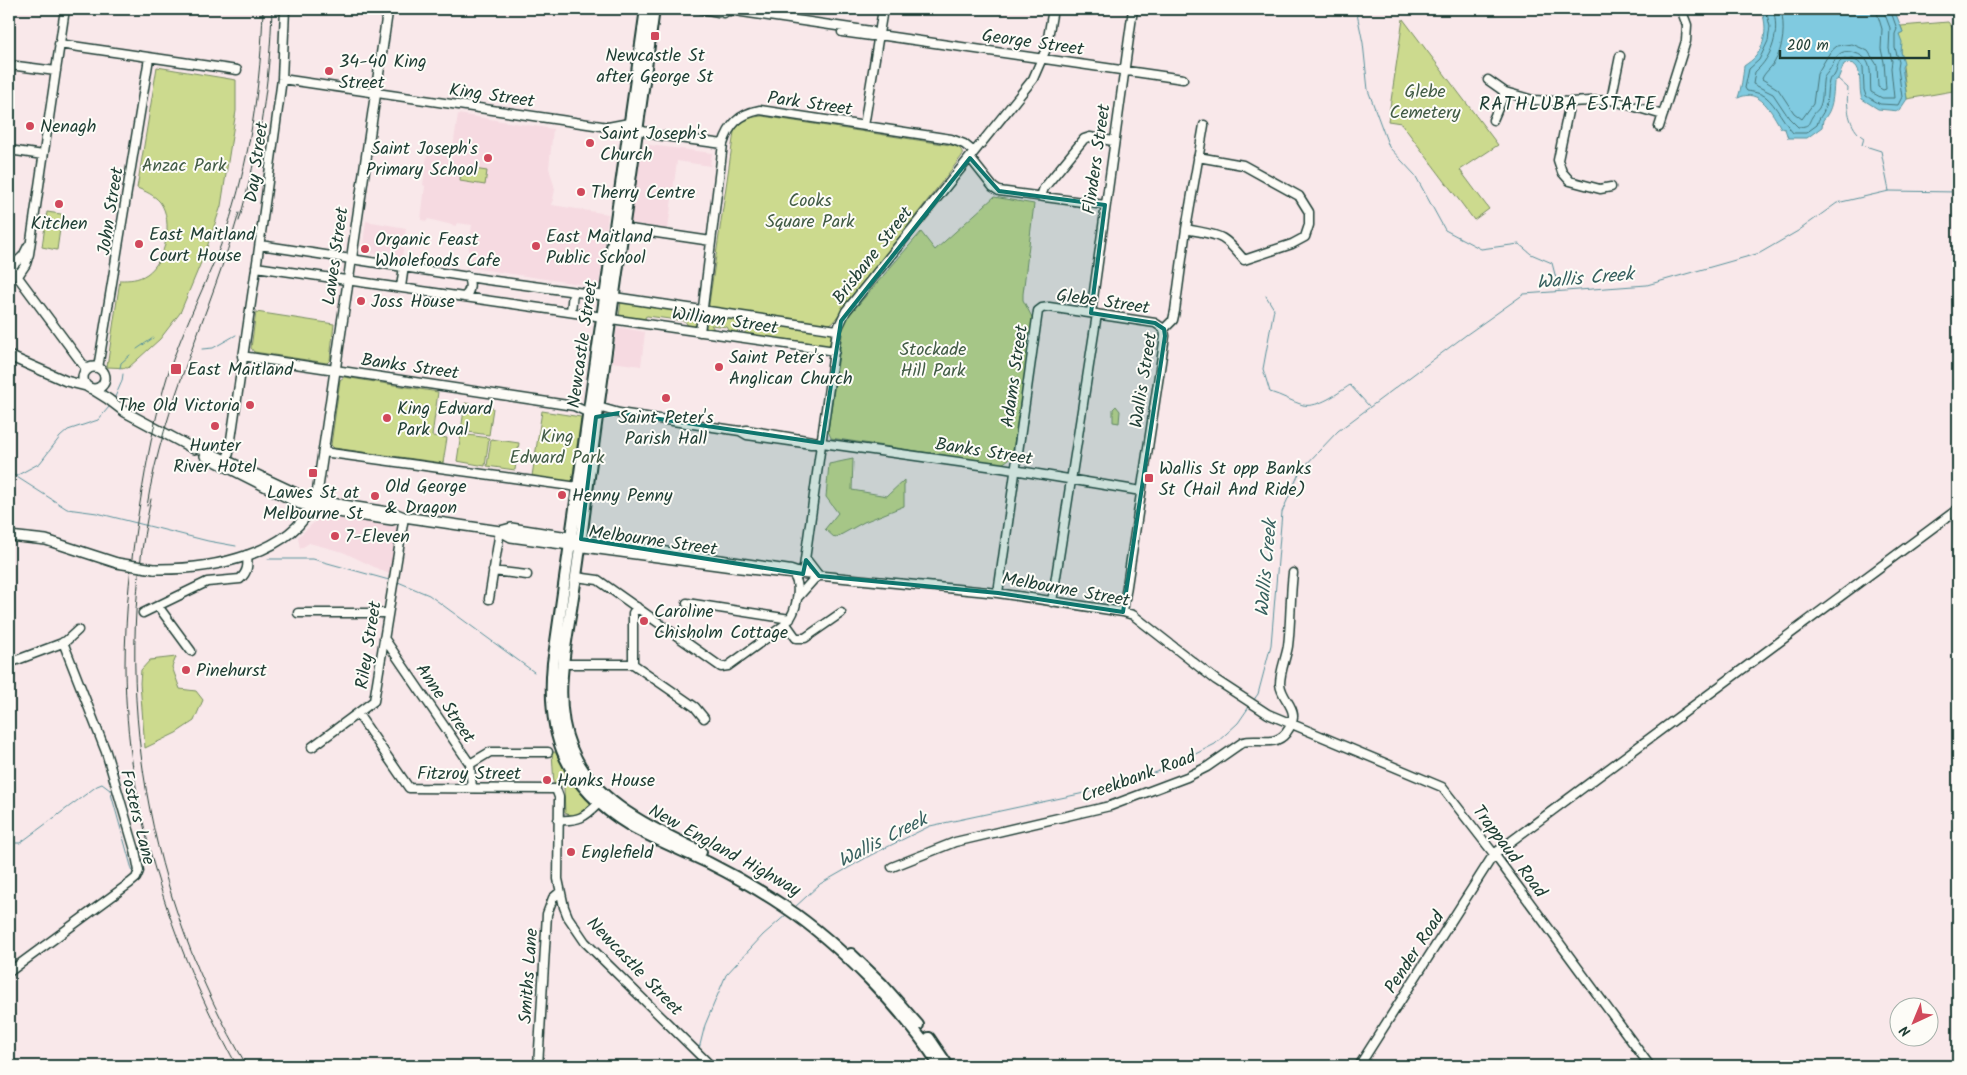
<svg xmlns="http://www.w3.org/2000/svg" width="1967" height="1075" viewBox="0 0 1967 1075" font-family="Kalam,sans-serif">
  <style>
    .built { fill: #f6dae1 }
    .green { fill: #ccda8e; stroke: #768c61 }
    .water { fill: #80cae0; stroke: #59929b }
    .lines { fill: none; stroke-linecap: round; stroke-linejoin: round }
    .shore { stroke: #467579; stroke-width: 1 }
    .stream { stroke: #59929b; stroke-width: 1 }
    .minor-casing { stroke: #1f3d34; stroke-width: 11 }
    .major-casing { stroke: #1f3d34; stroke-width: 12 }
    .highway-casing { stroke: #1f3d34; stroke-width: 14 }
    .minor { stroke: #fdfcf7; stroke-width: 8 }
    .major { stroke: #fdfcf7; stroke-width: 9 }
    .highway { stroke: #fdfcf7; stroke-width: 10 }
    .rail { stroke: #1f3d34; stroke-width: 1 }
    .major-bridge-casing { stroke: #1f3d34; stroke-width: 12; stroke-linecap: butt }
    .major-bridge { stroke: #fdfcf7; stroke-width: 9 }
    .marked { fill: #0f766e; fill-opacity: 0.2; stroke: #0f766e; stroke-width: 4; stroke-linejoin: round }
    .poi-dot { fill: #d1495b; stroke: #fdfcf7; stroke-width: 2 }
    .labels { text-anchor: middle; stroke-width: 4; stroke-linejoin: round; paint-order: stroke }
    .street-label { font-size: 18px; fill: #1f3d34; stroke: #fdfcf7 }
    .poi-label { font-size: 18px; fill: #1f3d34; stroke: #fdfcf7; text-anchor: start }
    .park-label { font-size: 18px; fill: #425c46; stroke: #fdfcf7 }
    .neighbourhood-label { font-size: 19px; letter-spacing: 1px; fill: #1f3d34; stroke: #fdfcf7 }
    .water-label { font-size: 19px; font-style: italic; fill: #37605f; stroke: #fdfcf7 }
  </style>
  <rect width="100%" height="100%" fill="#f9e8ea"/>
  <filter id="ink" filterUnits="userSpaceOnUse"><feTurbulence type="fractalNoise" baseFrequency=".02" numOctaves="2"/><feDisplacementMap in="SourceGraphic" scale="10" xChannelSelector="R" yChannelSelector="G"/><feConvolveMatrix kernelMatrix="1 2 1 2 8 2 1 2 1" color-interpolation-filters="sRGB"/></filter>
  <g filter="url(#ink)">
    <path class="built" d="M 458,114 L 553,129 L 549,168 L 555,189 L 552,205 L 608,214 L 599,287 L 466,267 L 472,225 L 457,223 L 456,226 L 428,219 L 427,221 L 421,220 L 425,186 L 423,185 L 428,147 L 437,149 L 438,145 L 453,147 Z
      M 642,144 L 712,153 L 710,166 L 677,161 L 668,229 L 630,223 Z
      M 366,221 L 406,228 L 402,258 L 362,252 Z
      M 617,327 L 645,332 L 641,366 L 612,362 Z
      M 321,516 L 399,527 L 391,575 L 343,552 L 309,543 L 300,549 L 298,537 Z"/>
    <path class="green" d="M 1403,19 L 1498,145 L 1460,170 L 1489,209 L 1474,220 L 1401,123 L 1388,121 Z
      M 1948,22 L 1958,35 L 1958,83 L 1953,91 L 1907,99 C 1904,77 1902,56 1899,34 L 1903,32 L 1901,26 Z
      M 157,67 L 236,80 L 236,111 L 221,206 L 205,253 L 180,313 L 160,339 L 128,368 L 107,367 L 120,280 C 129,280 138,280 147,274 C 166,261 174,221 160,202 C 154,195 145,191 137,188 Z
      M 762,116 L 956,146 C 961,149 963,151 962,156 L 833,322 L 828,325 L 710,308 L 709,304 L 734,132 C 743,119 746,118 762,116 Z
      M 461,167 L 487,171 L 485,185 L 460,181 Z
      M 994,197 L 1034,204 L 1023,294 L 1023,300 L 1033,319 L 1012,457 L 1002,464 L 831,438 L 828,431 L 843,328 L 846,319 L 921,232 L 935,250 Z
      M 47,212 L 61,214 L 62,215 L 57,250 L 42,247 Z
      M 621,301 L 694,312 L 697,316 L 696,325 L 693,327 L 689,327 L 685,321 L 647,316 L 645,317 L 646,321 L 619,317 Z
      M 256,312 L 334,324 L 330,360 L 327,363 L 254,352 L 251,348 Z
      M 710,315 L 737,319 L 739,321 L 738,331 L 736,333 L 731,333 L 727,327 L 711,325 L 714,329 L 709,330 L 706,327 L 707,318 Z
      M 750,320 L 828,332 L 831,335 L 830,345 L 826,347 L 747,336 L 745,333 L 746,323 Z
      M 344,377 L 438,392 L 432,436 L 447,438 L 443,463 L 334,448 L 331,445 L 340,380 Z
      M 465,403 L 493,408 L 489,435 L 461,431 Z
      M 1116,406 L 1120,411 L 1119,423 L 1113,422 L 1113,409 Z
      M 542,411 L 581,417 L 572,482 L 532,476 Z
      M 461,434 L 489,438 L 485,466 L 457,461 Z
      M 491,439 L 519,443 L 515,470 L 487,466 Z
      M 853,459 L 852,490 L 887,496 L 904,480 L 904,506 L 864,522 L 835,538 L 825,529 L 838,513 L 826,497 L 829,464 Z
      M 176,657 L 172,667 L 180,689 L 196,691 L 203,700 L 194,721 L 176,733 L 145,748 L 140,683 L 141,670 L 150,660 Z
      M 552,752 L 555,752 L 573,782 L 590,800 L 590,806 C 583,813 575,818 565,813 L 564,788 L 562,786 L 554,785 Z"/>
    <path class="water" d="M 1760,9 L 1894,9 L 1903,32 L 1899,34 L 1902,42 L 1901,52 L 1904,63 L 1902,67 L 1907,99 L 1899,111 L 1878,109 L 1862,99 C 1857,88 1866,58 1844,64 L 1838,79 L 1834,82 C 1833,96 1833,110 1823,120 L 1822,127 L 1807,138 L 1788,138 L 1785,129 L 1781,128 C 1772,113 1760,87 1738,98 C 1741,89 1743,77 1744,66 C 1748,63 1753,60 1756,56 C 1766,43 1768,22 1760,9 Z"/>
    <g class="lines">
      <path class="shore" d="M 1766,9 L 1770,27 L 1768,41 L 1759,60 L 1749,69 L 1745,88 L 1747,91 C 1753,92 1761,93 1766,97 C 1775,104 1786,125 1793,133 L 1806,133 L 1817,125 C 1818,118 1823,115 1825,108 C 1828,100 1826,90 1829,81 C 1831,75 1830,80 1834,76 C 1837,72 1837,65 1840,61 C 1847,53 1859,61 1863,67 L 1864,90 L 1866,96 L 1880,104 L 1898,105 L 1902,97 L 1898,68 L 1899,62 L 1895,48 L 1895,34 L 1897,29 L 1890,9
        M 1773,9 C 1780,32 1773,56 1755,72 L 1753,84 L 1773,94 L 1789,118 L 1798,127 C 1812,126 1807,123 1814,114 C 1815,112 1817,111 1819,108 C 1823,101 1822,90 1823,82 C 1823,77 1825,76 1828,72 C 1836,61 1836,47 1855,53 C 1875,59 1869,76 1871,92 L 1882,98 L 1894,98 L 1891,68 L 1892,61 L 1889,49 L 1890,28 L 1883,9
        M 1781,9 C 1785,27 1784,47 1774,63 C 1770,69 1764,73 1762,79 L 1778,89 L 1794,113 L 1802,119 L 1813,104 L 1817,74 L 1830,52 L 1837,46 L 1852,44 L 1868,51 L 1877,65 L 1878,87 L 1883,90 L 1886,89 L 1884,62 L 1881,49 L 1882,29 L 1876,9"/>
      <path class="stream" d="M 1356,9 L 1363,43 L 1368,90 L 1389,147 L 1415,175 L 1445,230 L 1481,249 L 1519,244 L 1531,254 L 1552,263 L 1559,290
        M 1838,79 L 1848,88 C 1846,105 1848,128 1864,138 L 1862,145 L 1881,151 L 1889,191
        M 1266,296 L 1274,309 L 1263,369 L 1270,392 C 1281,395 1293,402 1303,405 C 1319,408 1338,393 1350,385 L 1369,406
        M 137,349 L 153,338
        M 202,349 L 213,348 L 236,335
        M 120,368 L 121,363 L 130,355
        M 115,397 L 122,381 L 123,374
        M 9,472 L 67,509 L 97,513 L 208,541 L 236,546
        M 16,476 L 40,463 L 60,437 L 68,430 L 98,420 L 109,407
        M 268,559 L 313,559 L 389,580
        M 398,582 L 429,595 L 534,672
        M 1253,701 L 1258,694 L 1271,645 L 1282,512 L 1300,471 L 1338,431 L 1466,335 L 1524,294 L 1647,285 L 1760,253 L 1798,231 L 1837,203 L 1889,191 L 1958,192
        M 9,836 L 15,843 L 20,843 L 97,786 L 102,784 L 110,790 L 133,873
        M 794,908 L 820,884 L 871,855 L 930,826 L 1117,786 L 1170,767 L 1215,744 L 1238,723 L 1249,707
        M 699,1049 L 705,1025 L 726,975 L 763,935 L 787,914
        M 695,1066 L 697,1058"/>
      <defs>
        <path id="minor" d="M 702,9 L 724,13
          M 720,11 L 735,11 L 871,31 L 879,35 L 1183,79
          M 842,32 L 871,36 L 879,35
          M 59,44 L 237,70
          M 9,65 L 56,71
          M 282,79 L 608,127 L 629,123
          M 1488,80 L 1505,92 L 1533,100 L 1570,102 L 1611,100 L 1663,115
          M 1611,100 L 1620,56
          M 1570,102 L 1558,160 L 1562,172 L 1570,181 L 1600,189 L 1611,187
          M 1493,120 L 1505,92
          M 864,126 L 883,9
          M 1659,127 L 1686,41 L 1687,25 L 1681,9
          M 637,129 L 656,135 L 723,144
          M 9,150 L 43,155
          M 970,158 L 993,187 L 999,191 L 1105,205
          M 1041,196 L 1044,188 L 1084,139 L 1090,137 L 1113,141
          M 623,228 L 711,241
          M 1186,229 C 1220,236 1221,232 1244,260 L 1292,244 L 1305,237 L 1309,225 L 1309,212 L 1299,196 L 1243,165 L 1198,157
          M 260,245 L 488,280 L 606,296
          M 9,265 L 87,370
          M 11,267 L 23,256 L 28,246
          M 256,267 L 603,317
          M 18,276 L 26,264 L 29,254 L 65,9
          M 401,287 L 404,266
          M 464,297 C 471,292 471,282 467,276
          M 614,297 L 837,330
          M 571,312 L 573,292
          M 1091,313 L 1133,9
          M 611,319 L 835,351
          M 1164,329 L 1173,320 L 1175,311 L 1186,229 L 1204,125
          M 700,332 L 723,144 C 729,125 739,114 760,110 L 951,139 L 964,144 L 974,152
          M 242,356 L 574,406 L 589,413
          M 98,368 L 149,58
          M 598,407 L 619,413 L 740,431 L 747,435 L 811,444 L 822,443 L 1002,468 L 1141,491
          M 740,431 L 747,430 L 818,442
          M 323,452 L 578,487
          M 225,464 L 229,453 L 258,255 L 282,79 L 285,9
          M 581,539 L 791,570 L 803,574 L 998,593 L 1123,612 L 1133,615 L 1216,680 L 1268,714 L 1442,787 L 1494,854 L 1650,1066
          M 580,547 L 736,568 L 799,575
          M 806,559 L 819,576
          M 493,571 L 527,575
          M 803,574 L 837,330 L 846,311 L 862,291 L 1033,79 L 1046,49 L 1053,9
          M 576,577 L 598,580 L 721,667 L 728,666 L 786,624 L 796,638 L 805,638 L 841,613
          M 998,593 L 1038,311 L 1042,308 L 1049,307 L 1155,323 L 1164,329
          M 797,598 L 814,579 L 819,576
          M 489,599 L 500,531
          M 1052,602 L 1097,314
          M 687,603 L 790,619
          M 158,606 L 191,651
          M 1123,612 L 1165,336 L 1164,329
          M 143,613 L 207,582 L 240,579 C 248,572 248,565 247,555
          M 298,613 L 388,613
          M 787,622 C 796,613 802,587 794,576
          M 384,638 L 470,764 L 472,788
          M 9,663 L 65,642 L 78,630
          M 563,664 L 633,664 L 695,707 L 704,718
          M 633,664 L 633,613 L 637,607
          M 358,714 L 409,788 L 556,789 L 559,797 L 558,879 L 564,907 L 568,917 L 585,942 L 711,1066
          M 312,747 L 374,701 L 404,517
          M 470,764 L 490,752 L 548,752
          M 558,820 C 579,821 584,818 599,803
          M 892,867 L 955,842 L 1110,806 L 1187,777 L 1207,767 L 1243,742 C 1258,738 1275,747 1286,733 C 1304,709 1282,703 1280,684 C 1280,671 1286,658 1288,646 C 1291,622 1290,597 1293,573
          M 9,972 L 130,883 L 136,878 L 139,871 L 135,850 L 106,752 L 63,642
          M 538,1066 L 547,914 L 553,898 L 560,892
          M 1359,1066 L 1494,854 L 1958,509"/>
        <path id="major" d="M 9,356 L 66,381 L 86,386
          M83 378a11 11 0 1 1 22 0a11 11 0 1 1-22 0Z
          M 92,389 L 108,399 L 125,412 L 194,449
          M 191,447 L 204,450 L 302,496 L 337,504 L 394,513 L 404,517 L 500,531 L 511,537 L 577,546
          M 205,456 L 300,504 L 324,510 L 392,520 L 404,517
          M 500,531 L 511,528 L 581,539
          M 9,536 L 46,540 L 117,563
          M 154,569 C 209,570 298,555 317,494 L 388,9"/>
        <path id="highway" d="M 646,9 L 553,663 C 546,736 566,787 631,826 C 656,840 684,851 709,863 C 735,876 761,891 785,907 C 840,944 904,1010 940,1066
          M 654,9 C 630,186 603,362 581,539 C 578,565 574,590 570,616 C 563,660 554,706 571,748 C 594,804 651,827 701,852
          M 851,954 L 882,984 L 918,1025
          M 929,1038 L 948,1066"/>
      </defs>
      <use href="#minor" class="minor-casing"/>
      <use href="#major" class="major-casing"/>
      <use href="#highway" class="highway-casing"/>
      <use href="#minor" class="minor"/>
      <use href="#major" class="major"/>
      <use href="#highway" class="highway"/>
      <path class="rail" d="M 239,221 C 259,151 270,81 272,9
        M 151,499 C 110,690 148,899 247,1066
        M 147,506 C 163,405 211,311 239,213
        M 237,1066 C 170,945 126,807 125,667 C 125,612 131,557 140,503 C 147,459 155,416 168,374 C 184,325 209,279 226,231 C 250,160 261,83 263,9"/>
      <defs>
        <path id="major-bridge" d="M 117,563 L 154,569"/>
      </defs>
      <use href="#major-bridge" class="major-bridge-casing"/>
      <use href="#major-bridge" class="major-bridge"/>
    </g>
  </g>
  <path class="marked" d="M 970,158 L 999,191 L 1105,205 L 1091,313 L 1155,323 L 1164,329 L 1165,336 L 1123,612 L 998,593 L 819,576 L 806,560 L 803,574 L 581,539 L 596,417 L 619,413 L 822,443 L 841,321 Z"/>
  <g class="poi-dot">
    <rect x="650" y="31" width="10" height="10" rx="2.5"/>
    <circle cx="329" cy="71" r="5"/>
    <circle cx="30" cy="126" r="5"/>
    <circle cx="590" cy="143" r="5"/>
    <circle cx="488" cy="158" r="5"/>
    <circle cx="581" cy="192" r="5"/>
    <circle cx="59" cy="204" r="5"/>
    <circle cx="139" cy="244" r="5"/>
    <circle cx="536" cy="246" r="5"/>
    <circle cx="365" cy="249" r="5"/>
    <circle cx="361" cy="301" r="5"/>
    <circle cx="719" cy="367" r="5"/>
    <rect x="170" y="363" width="12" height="12" rx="2.5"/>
    <circle cx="666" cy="398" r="5"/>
    <circle cx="250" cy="405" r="5"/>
    <circle cx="387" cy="418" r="5"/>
    <circle cx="215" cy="426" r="5"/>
    <rect x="308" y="468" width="10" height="10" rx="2.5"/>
    <rect x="1144" y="473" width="10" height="10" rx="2.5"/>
    <circle cx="562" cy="495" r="5"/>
    <circle cx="375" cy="496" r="5"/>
    <circle cx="335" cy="536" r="5"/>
    <circle cx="644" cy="621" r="5"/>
    <circle cx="186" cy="670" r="5"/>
    <circle cx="547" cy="780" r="5"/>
    <circle cx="571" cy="852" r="5"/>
  </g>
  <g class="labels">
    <g class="street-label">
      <text transform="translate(1033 42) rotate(8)" y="6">George Street</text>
      <text transform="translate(492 95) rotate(8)" y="6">King Street</text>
      <text transform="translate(810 103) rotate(8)" y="6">Park Street</text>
      <text transform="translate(1096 159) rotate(-82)" y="6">Flinders Street</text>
      <text transform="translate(256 162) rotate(-82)" y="6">Day Street</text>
      <text transform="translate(110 211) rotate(-81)" y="6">John Street</text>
      <text transform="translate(872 255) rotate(-52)" y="6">Brisbane Street</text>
      <text transform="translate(335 256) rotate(-82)" y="6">Lawes Street</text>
      <text transform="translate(1103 301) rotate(8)" y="6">Glebe Street</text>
      <text transform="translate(725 320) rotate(8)" y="6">William Street</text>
      <text transform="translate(582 344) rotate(-82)" y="6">Newcastle Street</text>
      <text transform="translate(410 366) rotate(8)" y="6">Banks Street</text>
      <text transform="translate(1014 376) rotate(-82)" y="6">Adams Street</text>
      <text transform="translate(1143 380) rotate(-81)" y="6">Wallis Street</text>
      <text transform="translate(984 451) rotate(9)" y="6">Banks Street</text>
      <text transform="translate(653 540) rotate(8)" y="6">Melbourne Street</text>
      <text transform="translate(1066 589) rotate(10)" y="6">Melbourne Street</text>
      <text transform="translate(368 645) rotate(-81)" y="6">Riley Street</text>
      <text transform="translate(446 703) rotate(56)" y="6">Anne Street</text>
      <text x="469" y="779">Fitzroy Street</text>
      <text transform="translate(1138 776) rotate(-20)" y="6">Creekbank Road</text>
      <text transform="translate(138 817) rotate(76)" y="6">Fosters Lane</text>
      <text transform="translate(725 850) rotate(29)" y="6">New England Highway</text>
      <text transform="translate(1510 851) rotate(53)" y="6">Trappaud Road</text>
      <text transform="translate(1414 952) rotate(-57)" y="6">Pender Road</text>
      <text transform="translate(635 966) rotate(46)" y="6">Newcastle Street</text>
      <text transform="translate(528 976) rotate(-86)" y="6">Smiths Lane</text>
    </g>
    <g class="poi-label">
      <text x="655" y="61" text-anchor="middle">Newcastle St<tspan x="655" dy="21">after George St</tspan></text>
      <text x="339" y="67">34-40 King<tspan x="339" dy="21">Street</tspan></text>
      <text x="40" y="132">Nenagh</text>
      <text x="600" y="139">Saint Joseph's<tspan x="600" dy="21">Church</tspan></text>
      <text x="478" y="154" text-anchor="end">Saint Joseph's<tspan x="478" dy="21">Primary School</tspan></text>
      <text x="591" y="198">Therry Centre</text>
      <text x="59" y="229" text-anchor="middle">Kitchen</text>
      <text x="149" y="240">East Maitland<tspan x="149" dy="21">Court House</tspan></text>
      <text x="546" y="242">East Maitland<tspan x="546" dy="21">Public School</tspan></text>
      <text x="375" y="245">Organic Feast<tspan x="375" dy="21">Wholefoods Cafe</tspan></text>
      <text x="371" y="307">Joss House</text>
      <text x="729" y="363">Saint Peter's<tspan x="729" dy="21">Anglican Church</tspan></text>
      <text x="187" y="375">East Maitland</text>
      <text x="240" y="411" text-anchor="end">The Old Victoria</text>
      <text x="397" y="414">King Edward<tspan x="397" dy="21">Park Oval</tspan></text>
      <text x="666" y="423" text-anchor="middle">Saint Peter's<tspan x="666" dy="21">Parish Hall</tspan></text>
      <text x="215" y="451" text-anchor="middle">Hunter<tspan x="215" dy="21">River Hotel</tspan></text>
      <text x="1159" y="474">Wallis St opp Banks<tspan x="1159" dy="21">St (Hail And Ride)</tspan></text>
      <text x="385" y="492">Old George<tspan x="385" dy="21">&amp; Dragon</tspan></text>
      <text x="313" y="498" text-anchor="middle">Lawes St at<tspan x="313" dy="21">Melbourne St</tspan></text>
      <text x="572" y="501">Henny Penny</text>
      <text x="345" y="542">7-Eleven</text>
      <text x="654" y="617">Caroline<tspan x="654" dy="21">Chisholm Cottage</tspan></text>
      <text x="196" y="676">Pinehurst</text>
      <text x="557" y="786">Hanks House</text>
      <text x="581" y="858">Englefield</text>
    </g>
    <g class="park-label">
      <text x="1425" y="97">Glebe<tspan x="1425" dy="21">Cemetery</tspan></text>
      <text x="184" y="171">Anzac Park</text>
      <text x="810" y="206">Cooks<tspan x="810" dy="21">Square Park</tspan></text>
      <text x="933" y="355">Stockade<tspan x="933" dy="21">Hill Park</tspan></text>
      <text x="557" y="442">King<tspan x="557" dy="21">Edward Park</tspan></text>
    </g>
    <g class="neighbourhood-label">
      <text x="1568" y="110">RATHLUBA ESTATE</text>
    </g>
    <g class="water-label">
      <text transform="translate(1585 277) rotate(-5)" y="7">Wallis Creek</text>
      <text transform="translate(1265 568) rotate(-85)" y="7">Wallis Creek</text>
      <text transform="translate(882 839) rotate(-27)" y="7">Wallis Creek</text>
    </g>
  </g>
  <rect width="1967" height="1075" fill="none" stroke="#fdfcf7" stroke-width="30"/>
  <rect x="15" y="15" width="1937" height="1045" fill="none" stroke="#1f3d34" stroke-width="2" filter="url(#ink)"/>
  <g transform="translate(1914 1022) rotate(224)"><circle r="24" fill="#fdfcf7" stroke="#a4b0a9"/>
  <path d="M0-4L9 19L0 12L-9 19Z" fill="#d1495b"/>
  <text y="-8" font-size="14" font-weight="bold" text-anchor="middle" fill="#1f3d34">N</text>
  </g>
  <path d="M1780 50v8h149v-8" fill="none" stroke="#1f3d34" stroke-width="2.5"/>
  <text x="1787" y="50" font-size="15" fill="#1f3d34" stroke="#fdfcf7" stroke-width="4" paint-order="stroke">200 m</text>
</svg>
